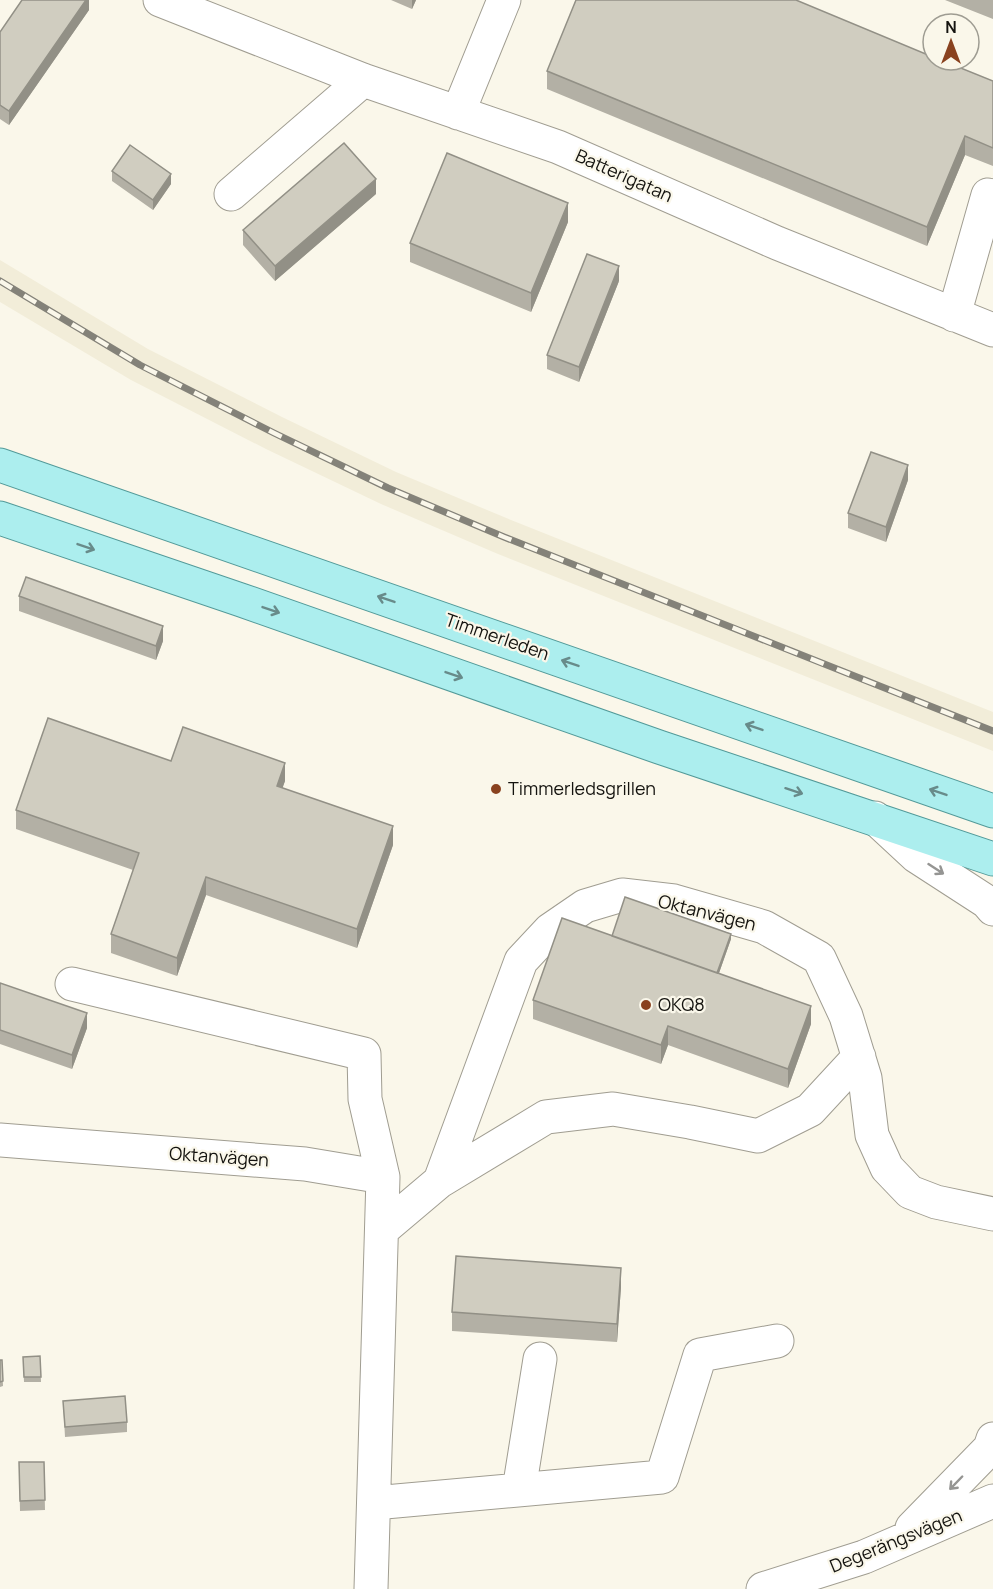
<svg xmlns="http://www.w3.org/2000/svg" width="993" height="1589" viewBox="0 0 993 1589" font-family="Manrope,sans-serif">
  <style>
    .built { fill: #f2edd9 }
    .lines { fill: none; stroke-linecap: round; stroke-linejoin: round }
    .minor-casing { stroke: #a09d91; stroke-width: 35 }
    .major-casing { stroke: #539a99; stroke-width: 35 }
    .minor { stroke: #fff; stroke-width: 33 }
    .major { stroke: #aceeee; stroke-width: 33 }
    .rail-casing { stroke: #848279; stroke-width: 7 }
    .rail { stroke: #faf7ea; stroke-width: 4.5; stroke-dasharray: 14; stroke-linecap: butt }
    .wall { fill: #b3b0a5 }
    .shaded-wall { fill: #929086 }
    .building { fill: #d0cdc0; stroke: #929086; stroke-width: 1.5 }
    .oneway { stroke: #688b8a }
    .oneway2 { stroke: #959593 }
    .poi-dot { fill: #89421f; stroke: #faf7ea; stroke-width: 2 }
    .labels { text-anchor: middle; stroke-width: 4.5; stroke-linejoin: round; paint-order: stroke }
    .street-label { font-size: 18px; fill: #14130f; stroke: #faf7ea }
    .poi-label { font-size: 18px; fill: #14130f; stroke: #faf7ea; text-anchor: start }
  </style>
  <rect width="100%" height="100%" fill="#faf7ea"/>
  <path class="built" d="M 0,260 L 148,349 L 282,417 L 396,472 L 511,520 L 993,712 L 993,751 L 498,554 L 381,504 L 266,449 L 131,380 L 0,302 Z"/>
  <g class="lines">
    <defs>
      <path id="minor" d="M 160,0 L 363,80 L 558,147 L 777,243 L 993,330
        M 458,113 L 504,0
        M 231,194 L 363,80
        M 954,315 L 988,195
        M 875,818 L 916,856 L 987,902 L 993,909
        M 72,984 L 364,1054 L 365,1099 L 383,1177
        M 0,1140 L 305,1164 L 383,1177 L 371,1589
        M 440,1181 L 521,961 L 550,930 L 585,906 L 622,895 L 674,901 L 764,927 L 819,958 L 846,1016 L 865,1078 L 872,1135 L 887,1168 L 910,1192 L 936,1202 L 993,1214
        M 382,1230 L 440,1181 L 546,1117 L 613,1109 L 690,1122 L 758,1136 L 810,1110 L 859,1057
        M 519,1490 L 540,1359
        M 374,1503 L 662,1477 L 700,1355 L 777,1341
        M 912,1528 L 990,1448 L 993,1439
        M 763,1589 L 864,1557 L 993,1501"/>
      <path id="major" d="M 0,465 L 993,811
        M 0,518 L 241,600 L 659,747 L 993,859"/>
    </defs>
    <use href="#minor" class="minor-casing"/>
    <use href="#major" class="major-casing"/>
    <use href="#minor" class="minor"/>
    <use href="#major" class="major"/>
    <defs>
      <path id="rail" d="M 0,281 L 140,365 L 274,433 L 388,488 L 504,537 L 993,731"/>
    </defs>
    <use href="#rail" class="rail-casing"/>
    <use href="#rail" class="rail"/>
  </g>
  <path class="wall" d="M 89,0 L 89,10 L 9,125 L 0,119 L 0,32 Z
    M 391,0 L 416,0 L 412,9 Z
    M 945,0 L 993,0 L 993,19 Z
    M 547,71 L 993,81 L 993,166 L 965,155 L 927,246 L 547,89 Z
    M 112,171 L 171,184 L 153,210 L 112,181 Z
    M 376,194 L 275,281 L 243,245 L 243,230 Z
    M 568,222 L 531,312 L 410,262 L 410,243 Z
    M 619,281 L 579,382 L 547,369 L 547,355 Z
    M 908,480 L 886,542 L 848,528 L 848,513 Z
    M 19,596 L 163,641 L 156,660 L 19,611 Z
    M 171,761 L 285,781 L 282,788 L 393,845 L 357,948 L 206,895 L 177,976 L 111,953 L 111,934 L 133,870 L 16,829 L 16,810 Z
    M 612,936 L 731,939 L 719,973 L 811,1024 L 788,1088 L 668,1045 L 661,1064 L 533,1019 L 533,1000 Z
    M 0,983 L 87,1028 L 72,1069 L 0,1044 Z
    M 621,1287 L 617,1342 L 452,1331 L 452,1312 Z
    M 40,1356 L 41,1382 L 24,1382 L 23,1357 Z
    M 0,1360 L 2,1360 L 3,1386 L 0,1387 Z
    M 63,1401 L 127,1422 L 127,1432 L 65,1437 Z
    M 19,1462 L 44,1462 L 45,1510 L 20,1511 Z"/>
  <path class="shaded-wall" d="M 86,0 L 89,0 L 89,10 L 9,125 L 9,111 Z
    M 412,0 L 416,0 L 412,9 Z
    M 965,136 L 965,155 L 927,246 L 927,227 Z
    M 171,174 L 171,184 L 153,210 L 153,200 Z
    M 376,179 L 376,194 L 275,281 L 275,266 Z
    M 568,203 L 568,222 L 531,312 L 531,293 Z
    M 619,266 L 619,281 L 579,382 L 579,367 Z
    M 908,465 L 908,480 L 886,542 L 886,527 Z
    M 163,626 L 163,641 L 156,660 L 156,646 Z
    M 285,763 L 285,781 L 277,804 L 277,786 Z
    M 393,826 L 393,845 L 357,948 L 357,929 Z
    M 206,877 L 206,895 L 177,976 L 177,958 Z
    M 731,934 L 731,939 L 713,990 L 713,985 Z
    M 811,1006 L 811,1024 L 788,1088 L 788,1069 Z
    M 87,1013 L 87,1028 L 72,1069 L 72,1055 Z
    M 668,1026 L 668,1045 L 661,1064 L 661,1045 Z
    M 621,1268 L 621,1287 L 617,1342 L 617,1324 Z"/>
  <path class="building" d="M 22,0 L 86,0 L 9,111 L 0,105 L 0,32 Z
    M 576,0 L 796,0 L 933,57 L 933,60 L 941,60 L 993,81 L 993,148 L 965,136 L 927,227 L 547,71 Z
    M 344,143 L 376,179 L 275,266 L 243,230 Z
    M 130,145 L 171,174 L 153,200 L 112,171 Z
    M 447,153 L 568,203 L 531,293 L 410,243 Z
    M 587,254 L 619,266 L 579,367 L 547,355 Z
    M 871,452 L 908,465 L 886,527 L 848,513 Z
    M 26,577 L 163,626 L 156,646 L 19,596 Z
    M 48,718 L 171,761 L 183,727 L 285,763 L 277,786 L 393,826 L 357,929 L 206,877 L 177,958 L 111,934 L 139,853 L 16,810 Z
    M 625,897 L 731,934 L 717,973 L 612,936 Z
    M 562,918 L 811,1006 L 788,1069 L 668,1026 L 661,1045 L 533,1000 Z
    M 0,983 L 87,1013 L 72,1055 L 0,1030 Z
    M 456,1256 L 621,1268 L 617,1324 L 452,1312 Z
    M 40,1356 L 41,1377 L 24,1377 L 23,1357 Z
    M 0,1360 L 2,1360 L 3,1381 L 0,1382 Z
    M 125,1396 L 127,1422 L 65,1427 L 63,1401 Z
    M 19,1462 L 44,1462 L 45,1500 L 20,1501 Z"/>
  <defs><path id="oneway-shaft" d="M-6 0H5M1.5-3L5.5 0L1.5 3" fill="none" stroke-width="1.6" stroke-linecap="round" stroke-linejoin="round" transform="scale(1.5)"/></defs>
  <g class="oneway">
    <use href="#oneway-shaft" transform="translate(86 547) rotate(19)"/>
    <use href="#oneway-shaft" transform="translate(386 599) rotate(-161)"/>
    <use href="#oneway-shaft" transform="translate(271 610) rotate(19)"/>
    <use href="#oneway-shaft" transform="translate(570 663) rotate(-161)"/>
    <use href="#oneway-shaft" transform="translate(454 675) rotate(19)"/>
    <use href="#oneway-shaft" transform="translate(754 727) rotate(-161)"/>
    <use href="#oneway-shaft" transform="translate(794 791) rotate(18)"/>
    <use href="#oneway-shaft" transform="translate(938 792) rotate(-161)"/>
  </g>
  <g class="oneway2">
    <use href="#oneway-shaft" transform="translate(936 869) rotate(33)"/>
    <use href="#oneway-shaft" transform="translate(956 1483) rotate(134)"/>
  </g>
  <g class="poi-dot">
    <circle cx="496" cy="789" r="6"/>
    <circle cx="646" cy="1005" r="6"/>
  </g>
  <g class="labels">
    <g class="street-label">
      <text transform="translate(624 176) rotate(24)" y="6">Batterigatan</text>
      <text transform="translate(497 637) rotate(19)" y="6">Timmerleden</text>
      <text transform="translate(707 913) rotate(14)" y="6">Oktanvägen</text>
      <text transform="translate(219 1157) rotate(4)" y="6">Oktanvägen</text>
      <text transform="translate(896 1541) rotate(-22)" y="6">Degerängsvägen</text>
    </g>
    <g class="poi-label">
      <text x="508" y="795">Timmerledsgrillen</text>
      <text x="658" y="1011">OKQ8</text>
    </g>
  </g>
  <g transform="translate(951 42)"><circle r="28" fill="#faf7ea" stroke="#9e9c92" stroke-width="1.5"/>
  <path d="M0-4.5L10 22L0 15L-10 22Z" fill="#89421f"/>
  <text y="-9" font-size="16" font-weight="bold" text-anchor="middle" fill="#14130f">N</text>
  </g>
</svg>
